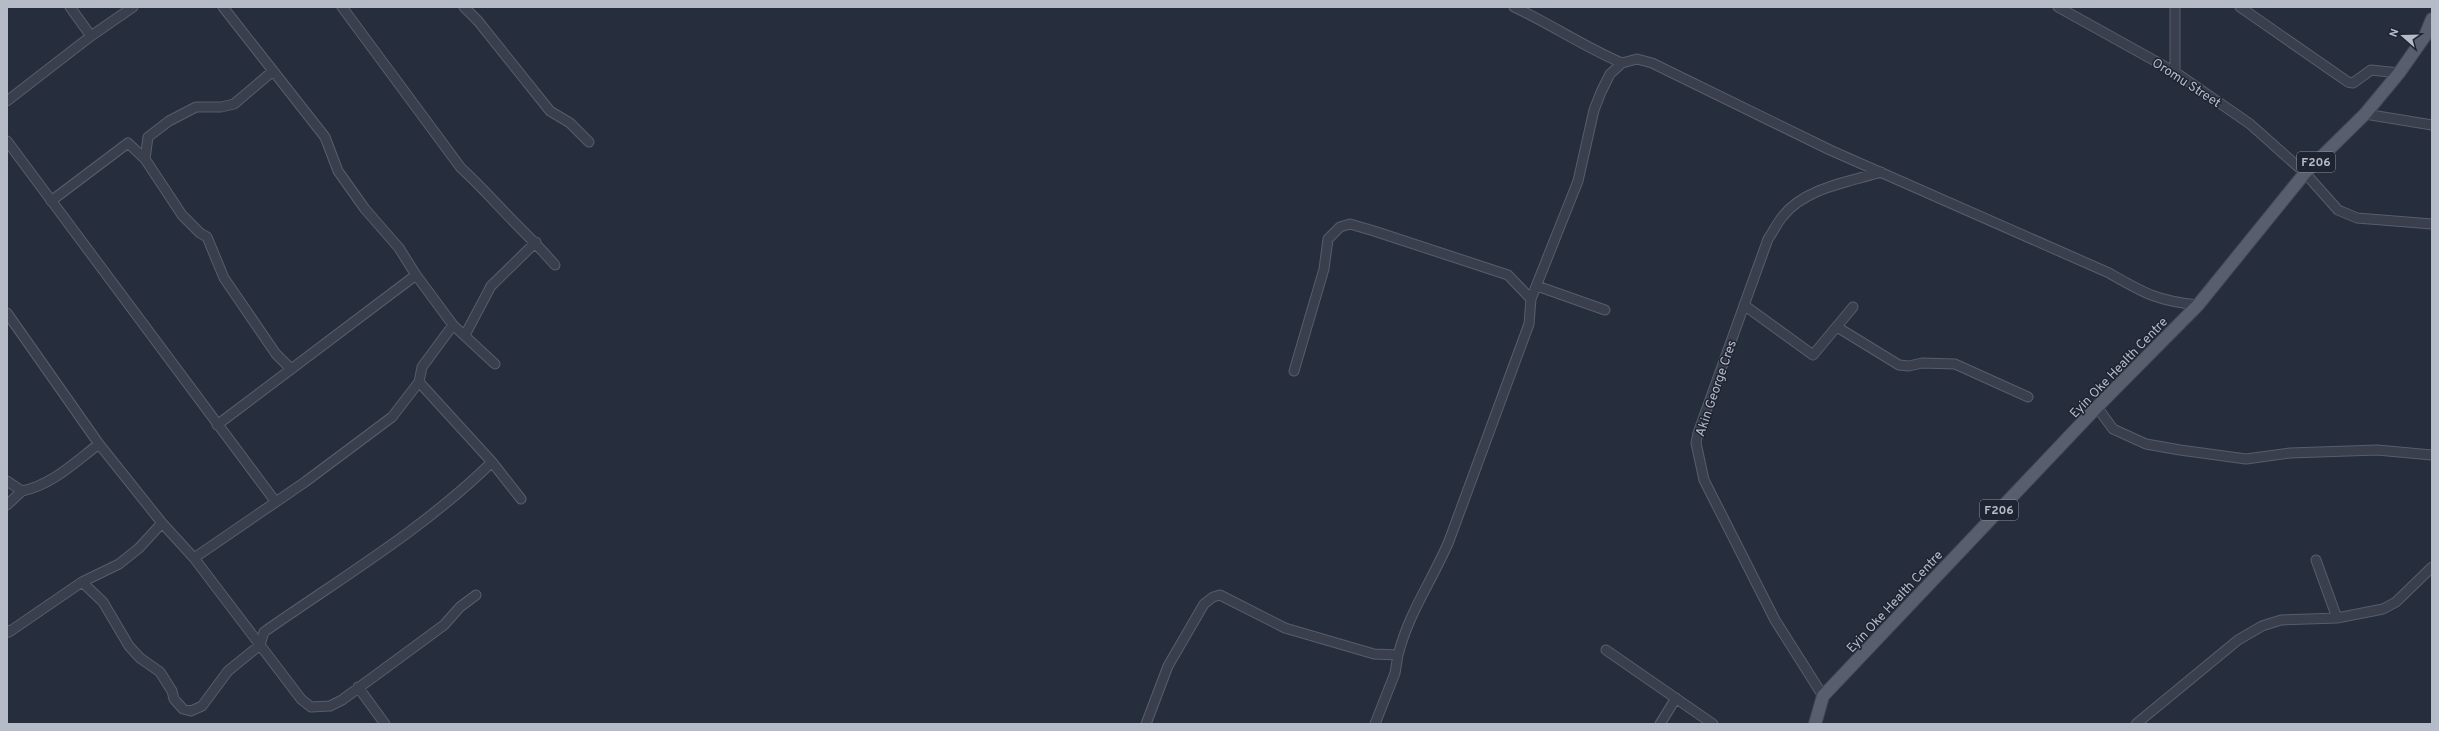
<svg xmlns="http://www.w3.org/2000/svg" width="2439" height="731" viewBox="0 0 2439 731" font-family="Overpass,sans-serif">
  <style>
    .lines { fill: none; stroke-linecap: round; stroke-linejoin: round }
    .minor-casing { stroke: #585d6b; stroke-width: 11 }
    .major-casing { stroke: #434857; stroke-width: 14 }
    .minor { stroke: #3a3f4e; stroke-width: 9 }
    .major { stroke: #585e6d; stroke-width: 12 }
    .labels { text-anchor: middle; stroke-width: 3; stroke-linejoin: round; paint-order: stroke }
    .shield { fill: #1f2433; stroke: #898e9b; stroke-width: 1 }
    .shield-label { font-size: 12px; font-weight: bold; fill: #b6bbc8 }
    .street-label { font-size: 13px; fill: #b6bbc8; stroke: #1f2433 }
  </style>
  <rect width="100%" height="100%" fill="#262d3d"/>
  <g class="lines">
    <defs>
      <path id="minor" d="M 70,7 L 91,36
        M 223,7 L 325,137 L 338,171 L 365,209 L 399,248 L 416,275 L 453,325 L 495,364
        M 342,7 L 461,168 C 481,186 498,206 517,225 C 530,238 543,251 555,265
        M 464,7 L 478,21 L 550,111 L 570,123 L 589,142
        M 1514,7 C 1551,24 1584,47 1622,63
        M 2058,7 L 2175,72 L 2250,124 L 2305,173 L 2338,210 L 2357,218 L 2432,224
        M 2240,7 L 2348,82 L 2353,83 L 2371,70 L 2399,73
        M 2175,72 L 2175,7
        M 7,101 L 91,36 L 133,7
        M 2365,114 L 2432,125
        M 7,141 L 275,501
        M 145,159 L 148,137 L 169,121 L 196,107 L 221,107 L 234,104 L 273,71
        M 51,201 L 128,143 L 145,159 L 182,215 L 200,233 L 207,237 L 224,278 L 276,354 L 291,369
        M 1537,286 L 1605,310
        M 1744,305 L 1813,355 L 1853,307
        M 7,313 L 99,444 L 162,523 L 194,558 L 301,699 L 311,707 L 330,706 L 342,700 L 444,625 L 460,607 L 476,595
        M 1837,327 L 1899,365 L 1909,366 L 1922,363 L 1955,364 L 2028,397
        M 465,335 L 491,286 L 536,242
        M 1294,371 L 1324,269 L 1328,239 L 1340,227 L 1350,224 L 1374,231 L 1508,275 L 1531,299
        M 419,382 L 492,462 L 521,499
        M 2097,407 L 2113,429 L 2146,444 L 2180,450 L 2246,459 L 2290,453 L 2377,450 L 2432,455
        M 217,425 L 416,275
        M 7,481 L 22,491 C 52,485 75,462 99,444
        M 7,505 L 22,491
        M 194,558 L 305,482 L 392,417 L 419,382 L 422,367 L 453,325
        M 2316,560 L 2337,618
        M 82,582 L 103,602 L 129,646 L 140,658 L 160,672 L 172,691 L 174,699 L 183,709 L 191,711 L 202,706 L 228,671 L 260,645 L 264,632 C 341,578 425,528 492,462
        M 7,630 L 9,632 L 82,582 L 119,564 L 139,548 L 162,523
        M 1606,650 L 1713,724
        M 358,687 L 385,724
        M 1823,696 L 1775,620 L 1704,480 L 1696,443 L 1698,433 L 1768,239 C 1773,232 1777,223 1783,216 C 1805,188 1849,182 1881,172
        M 1146,724 L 1168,666 L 1204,604 L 1213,597 L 1220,595 L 1285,628 L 1374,654 L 1398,655 C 1409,612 1432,581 1449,541 L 1529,324 L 1531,299 L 1578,181 L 1594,110 L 1601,92 L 1610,74 L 1622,63 L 1637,59 L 1652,63 L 1830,150 L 2109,273 C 2144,293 2157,301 2198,305
        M 1375,724 L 1395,673 L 1398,655
        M 1660,724 L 1676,698
        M 2136,724 L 2238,640 L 2262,626 L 2281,620 L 2337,618 L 2383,609 L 2396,602 L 2432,567"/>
      <path id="major" d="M 1815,724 L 1823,696 L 2097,407 L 2198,305 L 2305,173 L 2365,114 L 2399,73 L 2425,36 L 2432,19"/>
    </defs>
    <use href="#minor" class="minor-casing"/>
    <use href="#major" class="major-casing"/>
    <use href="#minor" class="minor"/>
    <use href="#major" class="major"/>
  </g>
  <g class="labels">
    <g class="shield">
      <rect x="2297" y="152" width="38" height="20" rx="3"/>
      <rect x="1980" y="500" width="38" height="20" rx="3"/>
    </g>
    <g class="shield-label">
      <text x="2316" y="166">F206</text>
      <text x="1999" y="514">F206</text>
    </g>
    <g class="street-label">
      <text transform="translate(2187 82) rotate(33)" y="5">Oromu Street</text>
      <text transform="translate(2118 367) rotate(-46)" y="5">Eyin Oke Health Centre</text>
      <text transform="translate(1715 388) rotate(-71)" y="5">Akin George Cres</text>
      <text transform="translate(1894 601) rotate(-47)" y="5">Eyin Oke Health Centre</text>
    </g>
  </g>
  <rect width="2439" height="731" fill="none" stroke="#b6bbc8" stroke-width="16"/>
  <g transform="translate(2403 36) rotate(290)" stroke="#1f2433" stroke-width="3" paint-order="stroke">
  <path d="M0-3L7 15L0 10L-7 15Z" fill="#b6bbc8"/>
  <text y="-6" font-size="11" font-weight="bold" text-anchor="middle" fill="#b6bbc8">N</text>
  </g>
</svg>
